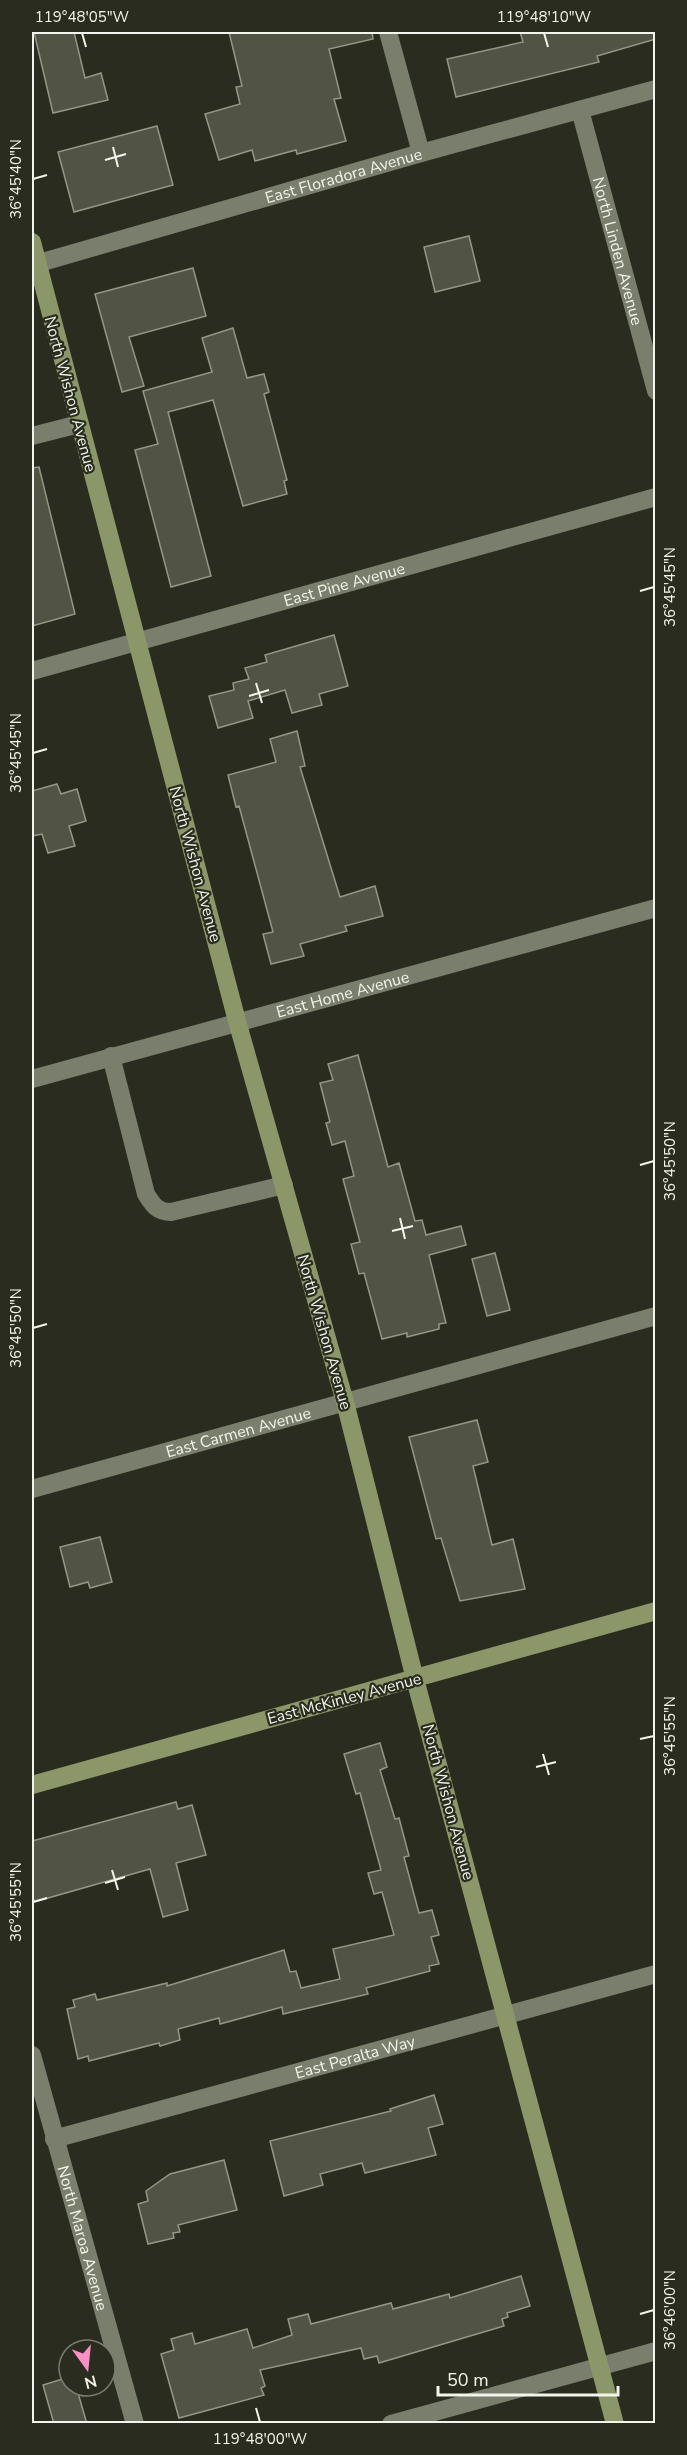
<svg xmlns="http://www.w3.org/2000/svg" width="687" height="2455" viewBox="0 0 687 2455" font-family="'Nunito Sans',sans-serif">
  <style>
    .building { fill: #515445; stroke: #939786; stroke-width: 1.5 }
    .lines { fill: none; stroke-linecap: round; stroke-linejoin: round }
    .minor { stroke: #797e6d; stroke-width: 18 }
    .major { stroke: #8c9769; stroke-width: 18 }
    .ticks { fill: none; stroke: #f2f5eb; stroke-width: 2 }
    .labels { text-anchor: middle; stroke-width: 4.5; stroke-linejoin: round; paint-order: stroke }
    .street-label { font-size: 16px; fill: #f2f5eb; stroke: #292c1e }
    .neatline { fill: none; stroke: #f2f5eb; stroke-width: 2 }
    .ticks-label { font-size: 15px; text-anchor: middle; fill: #f2f5eb }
  </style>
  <rect width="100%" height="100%" fill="#292c1e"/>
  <path class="building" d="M 34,32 L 74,32 L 85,78 L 101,73 L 108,100 L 53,113 Z
    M 229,32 L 372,32 L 373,39 L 329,49 L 341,98 L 334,99 L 346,141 L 297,154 L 296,150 L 255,161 L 252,150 L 219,160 L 205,114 L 240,104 L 236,87 L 242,86 Z
    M 520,32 L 656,32 L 656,39 L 597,56 L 599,62 L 456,97 L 447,59 L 523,42 Z
    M 157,126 L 173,185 L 74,212 L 58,152 Z
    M 469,236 L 480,281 L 435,292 L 424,247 Z
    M 193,268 L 206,316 L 129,337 L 144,386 L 122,392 L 95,294 Z
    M 233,328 L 247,378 L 264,374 L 269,392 L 264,394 L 287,480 L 284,481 L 287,494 L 243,506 L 213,400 L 168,412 L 211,576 L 171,587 L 135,450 L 158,444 L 143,391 L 212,372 L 202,338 Z
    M 39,467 L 75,614 L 32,626 L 32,468 Z
    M 334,635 L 348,686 L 319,694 L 322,705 L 292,713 L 285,690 L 248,701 L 253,718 L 218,728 L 209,696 L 234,690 L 233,683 L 249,679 L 245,668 L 267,662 L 265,655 Z
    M 297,731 L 305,766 L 300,767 L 340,897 L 375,886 L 383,916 L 345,926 L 347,931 L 300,944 L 304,956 L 271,964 L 263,934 L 273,932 L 239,806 L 236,807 L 228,775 L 276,762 L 270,739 Z
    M 57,784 L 61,794 L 77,789 L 86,821 L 69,826 L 75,846 L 48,853 L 42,834 L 32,836 L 32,791 Z
    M 358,1055 L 388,1167 L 399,1163 L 415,1221 L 422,1220 L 426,1235 L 461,1226 L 466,1245 L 429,1255 L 446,1323 L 439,1324 L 439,1329 L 407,1337 L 407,1333 L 382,1339 L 364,1273 L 359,1274 L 351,1244 L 360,1242 L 343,1179 L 354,1176 L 345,1141 L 332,1145 L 326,1123 L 330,1122 L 320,1083 L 333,1080 L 328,1064 Z
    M 495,1253 L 510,1310 L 487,1316 L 472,1259 Z
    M 477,1420 L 488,1462 L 473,1466 L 492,1545 L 513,1539 L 525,1589 L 460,1601 L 441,1538 L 436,1539 L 409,1437 Z
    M 100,1537 L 112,1582 L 90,1588 L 88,1582 L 70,1587 L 60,1547 Z
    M 380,1743 L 387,1767 L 380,1770 L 395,1819 L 399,1818 L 409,1856 L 404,1857 L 419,1913 L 432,1910 L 439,1935 L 431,1937 L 439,1964 L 429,1966 L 430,1971 L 366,1988 L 368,1994 L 283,2014 L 282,2007 L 220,2024 L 219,2018 L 178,2029 L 180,2040 L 160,2046 L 159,2043 L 89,2061 L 88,2056 L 78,2059 L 67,2009 L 75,2007 L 73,2000 L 95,1994 L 97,2000 L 167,1983 L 167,1986 L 284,1950 L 290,1972 L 296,1971 L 301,1988 L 340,1979 L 333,1949 L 394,1935 L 382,1892 L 374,1894 L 368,1873 L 381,1870 L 360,1793 L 356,1794 L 344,1754 Z
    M 176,1802 L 178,1809 L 192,1805 L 206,1855 L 176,1863 L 188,1910 L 163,1917 L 150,1869 L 34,1902 L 32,1891 L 32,1841 Z
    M 434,2095 L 443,2124 L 428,2128 L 436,2155 L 365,2173 L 362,2163 L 320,2174 L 323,2185 L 284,2196 L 270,2141 L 391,2111 L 390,2109 Z
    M 224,2160 L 237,2210 L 178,2225 L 180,2232 L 173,2233 L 174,2238 L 148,2244 L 138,2204 L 148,2201 L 146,2191 L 170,2174 Z
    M 521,2276 L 530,2306 L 507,2313 L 508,2317 L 502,2319 L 504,2326 L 379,2363 L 377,2356 L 364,2359 L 361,2348 L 260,2370 L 265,2386 L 261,2388 L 264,2395 L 179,2418 L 161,2354 L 174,2350 L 171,2339 L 192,2333 L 195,2344 L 247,2329 L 253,2348 L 292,2335 L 288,2319 L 308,2314 L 311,2324 L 391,2303 L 393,2309 L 449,2294 L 450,2298 Z
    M 69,2377 L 69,2386 L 76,2386 L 87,2424 L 54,2424 L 43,2385 Z"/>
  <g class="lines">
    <g class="minor">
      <path d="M 388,32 L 421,153"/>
      <path id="s1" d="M 580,110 L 656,391"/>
      <path id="s2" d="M 32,265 L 421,153 L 656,89"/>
      <path d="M 32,436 L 79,424"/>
      <path id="s3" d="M 32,671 L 656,497"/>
      <path d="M 111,1056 L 146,1194 C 153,1205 157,1212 171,1212 L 284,1185"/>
      <path id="s4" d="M 32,1079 L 656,908"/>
      <path id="s5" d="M 32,1489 L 656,1316"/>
      <path id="s6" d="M 32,2055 L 135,2424"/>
      <path id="s7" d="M 54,2139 L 656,1974"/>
      <path d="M 391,2424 L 656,2351"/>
    </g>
    <path class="major" d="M 32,242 L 237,1021 L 345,1402 L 415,1679 L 615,2424
      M 32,1785 L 656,1611"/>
  </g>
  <path class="ticks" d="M 82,33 L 86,47M 544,33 L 548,47M 113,147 L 118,167M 105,160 L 126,154M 33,179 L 47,175M 640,591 L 654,587M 256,683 L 262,703M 249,696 L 269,690M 33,753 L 47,749M 640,1165 L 654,1161M 400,1218 L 405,1239M 392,1231 L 413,1226M 33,1328 L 47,1324M 640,1739 L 654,1736M 543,1754 L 549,1775M 536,1767 L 556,1762M 112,1870 L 118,1890M 105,1883 L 125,1877M 33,1902 L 47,1898M 640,2314 L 654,2310M 256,2408 L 260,2422"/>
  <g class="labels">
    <g class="street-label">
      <text dy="6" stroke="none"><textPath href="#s2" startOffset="324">East Floradora Avenue</textPath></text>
      <text dy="6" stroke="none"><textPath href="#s1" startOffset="146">North Linden Avenue</textPath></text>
      <text transform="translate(71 394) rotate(75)" y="6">North Wishon Avenue</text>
      <text dy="6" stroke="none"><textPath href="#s3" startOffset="324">East Pine Avenue</textPath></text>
      <text transform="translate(196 864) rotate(75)" y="6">North Wishon Avenue</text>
      <text dy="6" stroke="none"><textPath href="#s4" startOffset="322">East Home Avenue</textPath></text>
      <text transform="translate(325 1332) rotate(74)" y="6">North Wishon Avenue</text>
      <text dy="6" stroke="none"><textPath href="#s5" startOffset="214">East Carmen Avenue</textPath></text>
      <text transform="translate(344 1698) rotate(-15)" y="6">East McKinley Avenue</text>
      <text transform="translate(449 1802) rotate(75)" y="6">North Wishon Avenue</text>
      <text dy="6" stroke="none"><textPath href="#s7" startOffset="312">East Peralta Way</textPath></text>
      <text dy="6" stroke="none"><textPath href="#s6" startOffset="190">North Maroa Avenue</textPath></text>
    </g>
  </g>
  <rect width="687" height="2455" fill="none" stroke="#292c1e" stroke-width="66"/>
  <g transform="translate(87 2368) rotate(165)"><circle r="28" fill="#292c1e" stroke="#797c70" stroke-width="1.5"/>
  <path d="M0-4.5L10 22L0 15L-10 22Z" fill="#fa8fc6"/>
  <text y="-9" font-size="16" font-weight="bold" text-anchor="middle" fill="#f2f5eb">N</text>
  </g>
  <path d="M438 2386v9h180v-9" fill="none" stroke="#f2f5eb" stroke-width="3"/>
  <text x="447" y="2386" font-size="18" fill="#f2f5eb" stroke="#292c1e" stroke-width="4.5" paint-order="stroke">50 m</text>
  <rect x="33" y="33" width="621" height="2389" class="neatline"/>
  <g class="ticks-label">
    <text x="82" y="22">119°48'05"W</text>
    <text x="544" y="22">119°48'10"W</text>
    <text transform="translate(16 179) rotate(-90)" y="5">36°45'40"N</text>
    <text transform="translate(670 587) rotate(-90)" y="5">36°45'45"N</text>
    <text transform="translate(16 753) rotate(-90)" y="5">36°45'45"N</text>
    <text transform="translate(670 1161) rotate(-90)" y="5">36°45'50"N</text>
    <text transform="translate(16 1328) rotate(-90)" y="5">36°45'50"N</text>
    <text transform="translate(670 1736) rotate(-90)" y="5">36°45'55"N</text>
    <text transform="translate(16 1902) rotate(-90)" y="5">36°45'55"N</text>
    <text transform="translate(670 2310) rotate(-90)" y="5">36°46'00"N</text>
    <text x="260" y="2444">119°48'00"W</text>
  </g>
</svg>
